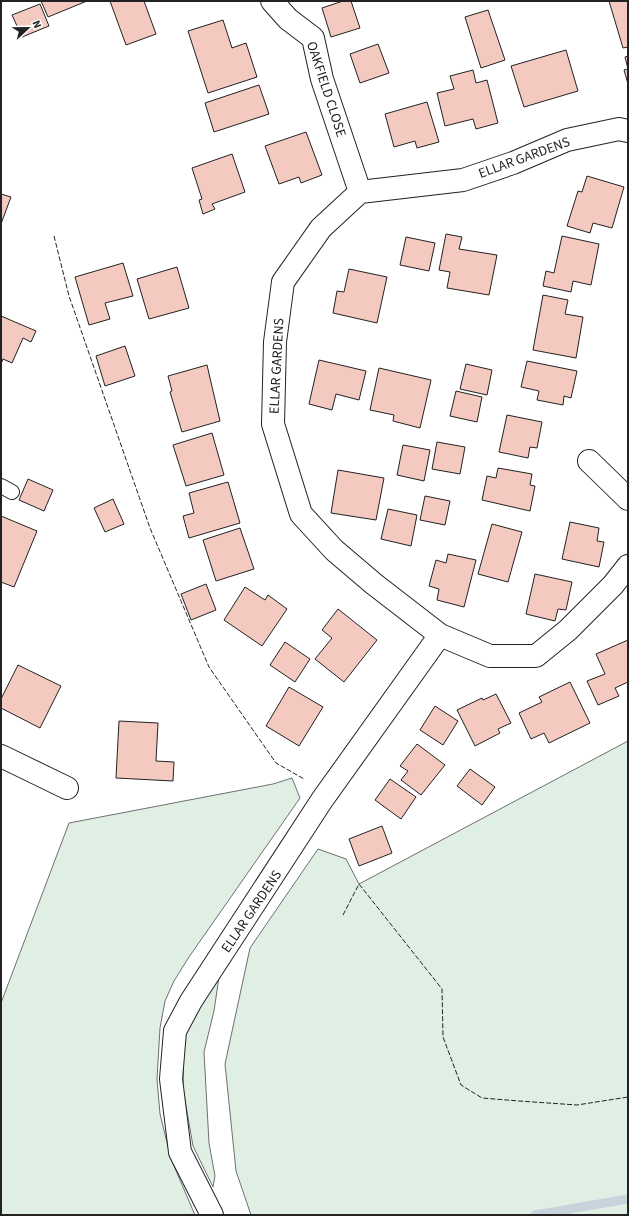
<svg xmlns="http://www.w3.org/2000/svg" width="629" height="1216" viewBox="0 0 629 1216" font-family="'Source Sans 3',sans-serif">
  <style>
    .green { fill: #e0efe3; stroke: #6f6f6f }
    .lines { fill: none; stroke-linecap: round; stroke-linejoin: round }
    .stream { stroke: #c7d3dd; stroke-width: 9 }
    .building { fill: #f3c9c0; stroke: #222 }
    .lane-casing { stroke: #222; stroke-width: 16 }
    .street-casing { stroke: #222; stroke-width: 24 }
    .lane { stroke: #fff; stroke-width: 14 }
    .street { stroke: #fff; stroke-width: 22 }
    .fence { stroke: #222; stroke-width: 1; stroke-dasharray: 5 2; stroke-linecap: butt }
    .labels { text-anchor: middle; stroke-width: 3; stroke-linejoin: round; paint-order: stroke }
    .street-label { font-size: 14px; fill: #222; stroke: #fff }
  </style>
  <rect width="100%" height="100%" fill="#fff"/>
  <path class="green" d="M 628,741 L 628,1215 L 251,1215 L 236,1171 L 225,1064 L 250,948 L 318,849 L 346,859 L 359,884 Z
    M 292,778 L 300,798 L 189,957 L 174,981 L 165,1001 L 160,1028 L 157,1079 L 160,1114 L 171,1159 L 195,1215 L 1,1215 L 1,1003 L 69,823 L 273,784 Z
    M 220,970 L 214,1011 L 204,1052 L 209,1143 L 215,1176 L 213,1187 L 193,1146 L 183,1089 L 184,1040 L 196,1007 Z"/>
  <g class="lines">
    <path class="stream" d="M 535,1215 L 628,1199"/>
  </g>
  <path class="building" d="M 41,1 L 87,1 L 48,17 Z
    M 110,1 L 144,1 L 156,34 L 126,45 Z
    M 343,1 L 351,1 L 360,28 L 331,37 L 322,8 Z
    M 609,1 L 628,1 L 628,47 L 623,48 Z
    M 40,4 L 49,26 L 22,37 L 12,15 Z
    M 488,10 L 505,60 L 481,68 L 465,17 Z
    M 223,20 L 232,48 L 246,43 L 257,77 L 208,93 L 188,31 Z
    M 378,44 L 389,73 L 360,83 L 350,54 Z
    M 566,50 L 578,91 L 524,107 L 511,66 Z
    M 628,56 L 628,69 L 625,57 Z
    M 628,69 L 628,84 L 624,70 Z
    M 473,70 L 476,83 L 487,80 L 498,123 L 476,129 L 473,119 L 445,126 L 437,93 L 454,89 L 450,76 Z
    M 259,85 L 269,114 L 214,132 L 205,103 Z
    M 427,102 L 439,142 L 417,148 L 415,141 L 394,147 L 385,114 Z
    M 306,132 L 322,175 L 301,183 L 299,177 L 279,184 L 265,146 Z
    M 232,154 L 245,192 L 212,204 L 215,209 L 203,214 L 199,200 L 202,199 L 192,168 Z
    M 587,176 L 624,187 L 612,228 L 593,223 L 590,233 L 567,226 L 578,191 L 582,192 Z
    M 1,194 L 11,197 L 1,224 Z
    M 446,234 L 462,237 L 459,249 L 497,255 L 489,295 L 447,288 L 450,272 L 439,270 Z
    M 562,236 L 599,244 L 591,285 L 573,281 L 571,292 L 543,286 L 546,271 L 554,273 Z
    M 406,237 L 435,243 L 429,271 L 400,265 Z
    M 123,263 L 133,296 L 105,303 L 110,319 L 89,325 L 75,277 Z
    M 177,267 L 189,308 L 149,319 L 137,279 Z
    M 349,269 L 387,277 L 377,323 L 333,313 L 337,291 L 344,292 Z
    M 543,295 L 568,300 L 565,314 L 583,317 L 576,358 L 533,350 Z
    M 1,316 L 36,331 L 31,342 L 23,338 L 12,363 L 3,359 L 1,364 Z
    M 125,346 L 135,376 L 105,386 L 96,356 Z
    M 319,360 L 366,371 L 359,400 L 336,394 L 332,410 L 309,404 Z
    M 527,361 L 577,371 L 571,398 L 564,396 L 563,405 L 537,400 L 539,391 L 521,387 Z
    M 466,364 L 492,370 L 487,395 L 460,389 Z
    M 207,365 L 220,421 L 182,432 L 170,392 L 172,391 L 168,376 Z
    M 379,368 L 431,380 L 420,428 L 393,421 L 394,415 L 370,410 Z
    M 456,391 L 482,397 L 477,422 L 450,416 Z
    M 507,415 L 542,422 L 537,448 L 530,447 L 528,458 L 499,452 Z
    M 212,433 L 224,475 L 186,486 L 173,445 Z
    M 437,442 L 465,447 L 460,474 L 432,469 Z
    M 403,445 L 430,450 L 424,481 L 397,475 Z
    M 498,468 L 532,474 L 530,485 L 535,486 L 530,511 L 482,500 L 487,476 L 496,478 Z
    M 338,470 L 384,478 L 376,520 L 331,513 Z
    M 28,479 L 53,490 L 44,511 L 19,500 Z
    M 228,482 L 240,523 L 189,538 L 183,516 L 194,513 L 189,493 Z
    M 425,496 L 450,501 L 445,525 L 420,520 Z
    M 113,499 L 124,524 L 105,532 L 94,508 Z
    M 388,509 L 417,515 L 411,546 L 381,539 Z
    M 1,516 L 37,531 L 14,587 L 1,582 Z
    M 570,522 L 599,528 L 597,541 L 604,542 L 599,567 L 562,559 Z
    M 492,524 L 522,532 L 508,582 L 478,574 Z
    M 240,528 L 254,569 L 216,581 L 203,540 Z
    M 448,554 L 476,560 L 464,607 L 437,600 L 439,589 L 429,586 L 436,560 L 446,563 Z
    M 535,574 L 572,582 L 566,610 L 558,609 L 555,621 L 526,614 Z
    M 206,584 L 216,610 L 191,620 L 181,594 Z
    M 245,587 L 265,600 L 268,595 L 287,609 L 262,646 L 224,620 Z
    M 338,609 L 377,640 L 344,682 L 315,659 L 332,638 L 322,630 Z
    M 628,640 L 628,682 L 615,688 L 619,696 L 598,705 L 587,681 L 605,674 L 596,654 Z
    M 285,642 L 310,659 L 295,682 L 270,665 Z
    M 18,665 L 61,686 L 40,728 L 1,708 L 1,699 Z
    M 570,682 L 590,723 L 549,743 L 544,733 L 531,739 L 519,713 L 542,702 L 539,697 Z
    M 289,687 L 323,707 L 299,746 L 266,726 Z
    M 496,694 L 511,723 L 498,729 L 500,733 L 475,746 L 457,710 L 482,698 L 483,700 Z
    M 435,706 L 458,721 L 443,745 L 420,730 Z
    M 119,721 L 158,723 L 156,761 L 174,762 L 173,781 L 116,778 Z
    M 417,744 L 445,765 L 421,795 L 401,780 L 408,771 L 400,766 Z
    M 470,769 L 495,787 L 482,805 L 457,786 Z
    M 390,779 L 416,797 L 401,819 L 375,800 Z
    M 382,826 L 392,853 L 359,866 L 349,839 Z"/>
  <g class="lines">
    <defs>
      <path id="lane" d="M 1,486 L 12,492"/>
      <path id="street" d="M 272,1 L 288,19 L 313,38 L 322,79 L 360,192
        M 628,131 L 619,129 L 567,140 L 513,163 L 463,180 L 360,192 L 321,228 L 283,282 L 275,342 L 273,424 L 301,514 L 334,550 L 374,584 L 440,635 L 490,656 L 536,656 L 568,630 L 613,585 L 628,566
        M 589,461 L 628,499
        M 1,756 L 67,788
        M 212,1215 L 180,1152 L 171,1079 L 175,1031 L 191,1001 L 322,800 L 440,635"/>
    </defs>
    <use href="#lane" class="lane-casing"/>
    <use href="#street" class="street-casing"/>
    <use href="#lane" class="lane"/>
    <use href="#street" class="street"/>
    <path class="fence" d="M 54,236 L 69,296 L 150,528 L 209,667 L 276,763 L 304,779
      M 343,915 L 359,884 L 442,989 L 443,1037 L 461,1085 L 482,1098 L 519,1101 L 577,1105 L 628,1097"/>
  </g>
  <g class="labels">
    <g class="street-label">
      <text transform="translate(327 89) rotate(72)" y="5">OAKFIELD CLOSE</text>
      <text transform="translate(524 157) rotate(-20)" y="5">ELLAR GARDENS</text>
      <text transform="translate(276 366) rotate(-87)" y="5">ELLAR GARDENS</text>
      <text transform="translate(251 911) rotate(-56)" y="5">ELLAR GARDENS</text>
    </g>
  </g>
  <rect width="629" height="1216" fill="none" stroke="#222222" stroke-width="4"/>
  <g transform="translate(28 28) rotate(68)" stroke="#ffffff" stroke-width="3" paint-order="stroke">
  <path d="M0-3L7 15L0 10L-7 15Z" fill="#222222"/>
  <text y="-6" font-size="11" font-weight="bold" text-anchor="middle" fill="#222222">N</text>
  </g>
</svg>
